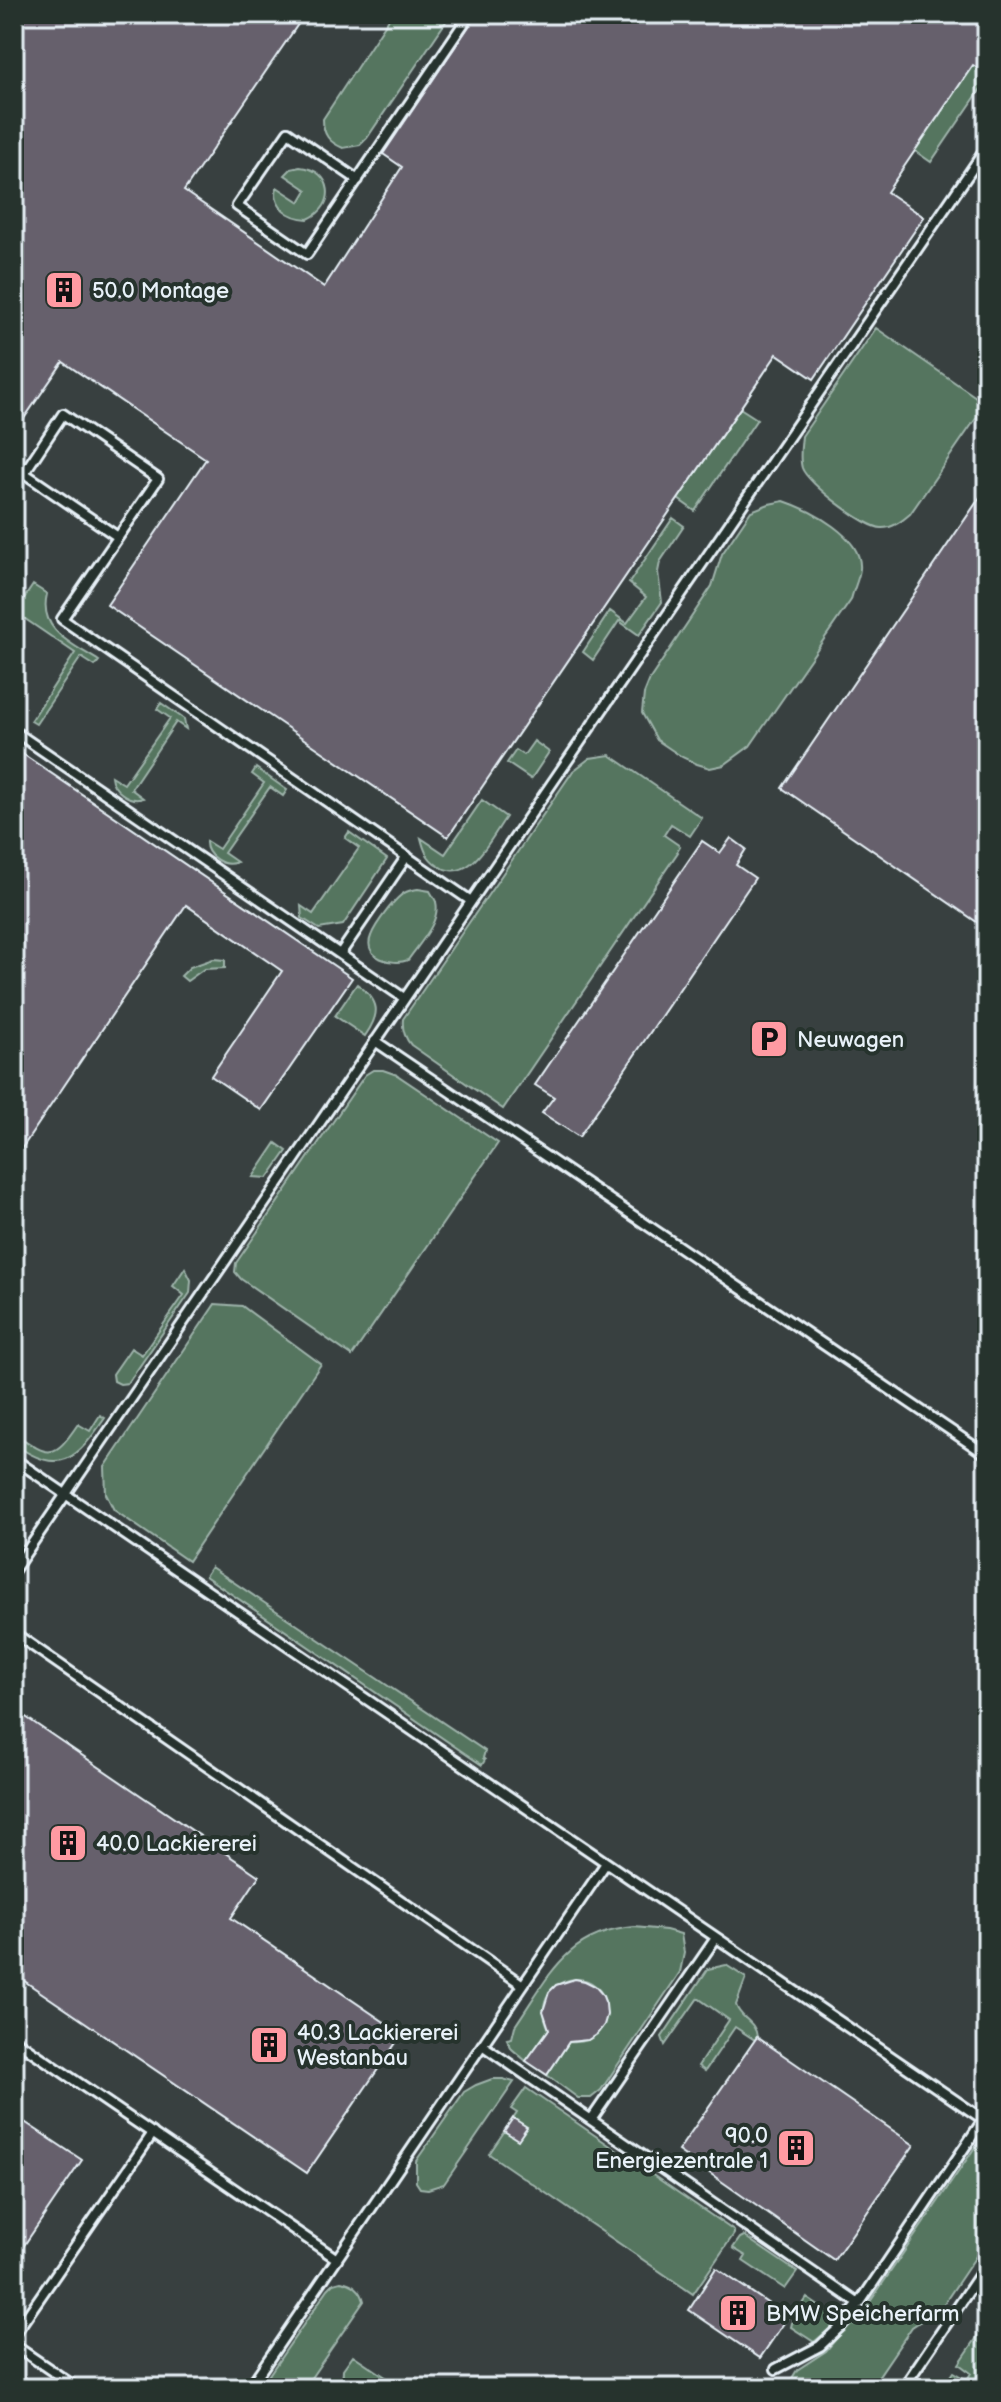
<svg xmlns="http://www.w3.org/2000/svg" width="1001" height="2402" viewBox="0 0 1001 2402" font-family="'Balsamiq Sans',sans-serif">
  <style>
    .built { fill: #394140 }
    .grass { fill: #55755e; stroke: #9eb3ab; stroke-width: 2 }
    .building { fill: #66616c; stroke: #e8f1f8; stroke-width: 2 }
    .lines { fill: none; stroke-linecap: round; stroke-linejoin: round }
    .service-casing { stroke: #e8f1f8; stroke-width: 14 }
    .service { stroke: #26332d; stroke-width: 8 }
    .labels { text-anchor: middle; stroke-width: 8; stroke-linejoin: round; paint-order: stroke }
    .poi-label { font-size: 22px; fill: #e8f1f8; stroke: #26332d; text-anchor: start }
  </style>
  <rect width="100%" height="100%" fill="#26332d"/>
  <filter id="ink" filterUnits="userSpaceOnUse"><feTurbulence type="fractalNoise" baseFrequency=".0125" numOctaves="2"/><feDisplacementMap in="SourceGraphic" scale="16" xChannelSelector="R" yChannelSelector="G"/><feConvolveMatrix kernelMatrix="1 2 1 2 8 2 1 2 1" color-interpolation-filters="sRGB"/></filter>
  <g filter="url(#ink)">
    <path class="built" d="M 14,14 L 987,14 L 987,2388 L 14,2388 Z"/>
    <path class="grass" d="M 392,14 L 451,14 L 367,138 L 360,145 L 343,148 C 329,142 323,135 323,119 Z
      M 973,65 L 987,74 L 987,80 L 931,162 L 915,151 Z
      M 300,167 C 333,170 338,206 308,219 C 289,218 272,207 277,187 L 300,202 L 307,190 L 285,175 L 291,169 Z
      M 876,328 L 986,404 L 910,514 C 902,521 893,528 882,528 C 866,528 807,483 802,468 C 799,458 801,447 802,436 Z
      M 740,408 L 757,419 L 695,511 L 678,499 Z
      M 784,501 C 810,510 863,536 860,569 C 859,579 853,590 851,600 L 750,746 L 724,765 L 710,768 L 697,764 L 682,757 L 657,740 L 642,713 L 644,694 L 650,679 L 712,586 L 722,554 L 751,511 L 769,504 Z
      M 673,518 L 684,526 L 660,562 L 658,572 L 662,602 L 639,635 L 619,621 L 593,660 L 583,652 L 610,611 L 627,623 L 646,597 L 629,583 Z
      M 33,585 L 47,594 C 38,631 73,644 99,661 L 95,666 L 81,657 L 36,724 L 31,721 L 75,653 L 15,612 Z
      M 161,703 L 184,719 L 186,729 L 176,722 L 131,789 L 143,798 C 130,803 112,790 111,776 L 124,784 L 170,718 L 157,709 Z
      M 534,741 L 549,752 L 531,779 L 507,763 L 516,750 L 524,755 Z
      M 610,755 L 702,818 L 690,836 L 671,824 L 664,835 L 680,846 L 677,851 L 678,852 L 503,1109 L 411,1045 C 404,1037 402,1029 403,1019 L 573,771 L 590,758 Z
      M 256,768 L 287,790 L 283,796 L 270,787 L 224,853 L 237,862 C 224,868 205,856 206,841 L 219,849 L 264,783 L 252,774 Z
      M 482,800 L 506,817 C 491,838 469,887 437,865 C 427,858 424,850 421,838 L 445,854 Z
      M 349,832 L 387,859 L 343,925 L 319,929 L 302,918 L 301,906 L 313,914 L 359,848 L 345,838 Z
      M 418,889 L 430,891 C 430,891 436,901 436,902 C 441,922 418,945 408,960 C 393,966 362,958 371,936 C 375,925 396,896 406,892 C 410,890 414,890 418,889 Z
      M 213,959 L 225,960 L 225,968 L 204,969 L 187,981 L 181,976 L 190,967 Z
      M 357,984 C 380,1001 381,1013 365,1036 L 335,1016 Z
      M 373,1070 L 383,1070 L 397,1075 L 498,1143 L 352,1356 L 241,1279 L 235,1272 L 236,1263 L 365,1075 Z
      M 276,1143 L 287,1151 L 268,1178 L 253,1177 Z
      M 185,1268 L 191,1280 L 190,1293 L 128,1383 L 120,1384 L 114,1381 L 113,1374 L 131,1348 L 142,1355 L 184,1295 L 173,1286 Z
      M 215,1304 L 242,1306 L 321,1364 L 188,1561 L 114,1510 L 106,1494 L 105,1467 Z
      M 100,1415 L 105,1418 C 77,1459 61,1477 14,1444 L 14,1433 C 49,1457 53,1461 78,1424 L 90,1431 Z
      M 211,1567 L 485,1751 L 483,1758 L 485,1760 L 482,1765 L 205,1576 Z
      M 634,1927 L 666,1930 L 681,1934 L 684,1953 L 680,1972 L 601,2090 L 591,2098 L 578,2098 L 547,2075 L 569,2042 C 623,2046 614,1970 569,1980 C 561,1982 554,1986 549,1993 C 541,2005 543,2017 549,2029 L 526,2061 L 512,2049 L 507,2039 L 512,2038 L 515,2026 C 550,1975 566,1933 634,1927 Z
      M 726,1965 L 746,1978 L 736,2005 C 740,2019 756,2021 757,2037 L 755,2040 L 735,2027 L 705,2071 L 698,2066 L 729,2020 L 698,1998 L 665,2045 L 662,2037 L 708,1969 Z
      M 492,2079 L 503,2079 L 514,2082 L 444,2184 L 428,2189 L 420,2188 L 416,2182 L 416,2161 L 464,2092 L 476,2085 Z
      M 526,2088 L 734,2231 L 734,2234 L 693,2294 L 489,2154 L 517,2113 L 511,2109 Z
      M 984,2134 L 987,2136 L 987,2240 L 941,2308 L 912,2327 L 874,2383 L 873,2388 L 786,2388 L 797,2370 L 826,2351 L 847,2326 L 855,2324 Z
      M 744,2236 L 797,2272 L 785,2289 L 743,2261 L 746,2256 L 733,2248 L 740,2238 Z
      M 341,2281 C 352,2283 361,2289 364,2301 L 304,2388 L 260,2388 L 328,2289 L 334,2283 Z
      M 807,2298 L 817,2305 L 813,2310 L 810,2309 L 805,2316 L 813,2322 L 818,2315 L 815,2312 L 818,2306 L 840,2320 L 814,2342 L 791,2327 L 793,2319 Z
      M 987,2323 L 987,2388 L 942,2388 L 953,2372 L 967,2380 L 971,2373 L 959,2364 Z
      M 353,2355 L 402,2388 L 342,2388 L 343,2369 Z"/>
    <path class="building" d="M 14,14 L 305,14 L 184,191 L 324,287 L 402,167 L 383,154 L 477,14 L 987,14 L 987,74 L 973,65 L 887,192 L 924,217 L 814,379 L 777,354 L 448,837 L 107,605 L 206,459 L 63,362 L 14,433 Z
      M 987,487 L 987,929 L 782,788 Z
      M 14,748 L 352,978 L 261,1110 L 211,1076 L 282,971 L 186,905 L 14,1160 Z
      M 731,838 L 746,849 L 736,865 L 755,878 L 579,1137 L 542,1113 L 554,1097 L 535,1085 L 702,841 L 720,853 Z
      M 14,1709 L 259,1876 L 231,1918 L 402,2034 L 307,2173 L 14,1974 Z
      M 575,1979 L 585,1981 L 595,1986 L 602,1994 L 606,2004 L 607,2015 L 604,2025 L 597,2034 L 588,2040 L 569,2042 L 547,2075 L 526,2061 L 549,2029 L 543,2011 L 549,1992 L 556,1985 Z
      M 757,2037 L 914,2145 L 834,2260 L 678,2151 Z
      M 14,2115 L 82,2160 L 14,2260 Z
      M 513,2118 L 527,2127 L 518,2140 L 504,2131 Z
      M 716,2268 L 788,2317 L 760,2358 L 689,2310 Z"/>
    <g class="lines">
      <defs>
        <path id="service" d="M 358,180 L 288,132 L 237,206 L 307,254 L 470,14
          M 14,487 L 24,473
          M 118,537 L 24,473 L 63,414 L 158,479 L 62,619 L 471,901
          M 14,731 L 404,998
          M 340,954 L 407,856
          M 375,1041 L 987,1455
          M 14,1459 L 987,2122
          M 14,1570 L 987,147
          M 14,1633 L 523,1985
          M 14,2039 L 337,2259
          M 482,2045 L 859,2304 L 983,2120
          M 591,2120 L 716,1938
          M 14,2335 L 153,2133
          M 14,2345 L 77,2388
          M 776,2369 L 820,2346 L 841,2326 L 859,2304
          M 249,2388 L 606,1863
          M 903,2388 L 987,2264"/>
      </defs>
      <use href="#service" class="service-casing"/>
      <use href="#service" class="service"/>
    </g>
  </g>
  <defs>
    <symbol id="building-square" viewBox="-11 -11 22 22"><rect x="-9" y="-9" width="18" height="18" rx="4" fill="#ff9aa2" stroke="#26332d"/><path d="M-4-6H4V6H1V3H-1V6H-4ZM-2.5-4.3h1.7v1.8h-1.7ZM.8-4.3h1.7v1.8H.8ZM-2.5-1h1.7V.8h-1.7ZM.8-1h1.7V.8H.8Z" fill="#111"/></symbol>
    <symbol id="parking-square" viewBox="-11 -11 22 22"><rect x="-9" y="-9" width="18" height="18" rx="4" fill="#ff9aa2" stroke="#26332d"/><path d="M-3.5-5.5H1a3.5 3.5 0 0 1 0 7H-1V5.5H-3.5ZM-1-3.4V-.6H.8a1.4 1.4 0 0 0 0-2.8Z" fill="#111"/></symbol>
  </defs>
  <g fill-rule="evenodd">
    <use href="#building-square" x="42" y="268" width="44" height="44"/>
    <use href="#parking-square" x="747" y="1017" width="44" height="44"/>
    <use href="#building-square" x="46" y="1821" width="44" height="44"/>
    <use href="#building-square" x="247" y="2023" width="44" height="44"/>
    <use href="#building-square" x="774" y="2126" width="44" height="44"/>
    <use href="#building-square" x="716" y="2291" width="44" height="44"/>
  </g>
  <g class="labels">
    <g class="poi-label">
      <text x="92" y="298">50.0 Montage</text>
      <text x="797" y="1047">Neuwagen</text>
      <text x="96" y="1851">40.0 Lackiererei</text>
      <text x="297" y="2040">40.3 Lackiererei<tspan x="297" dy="25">Westanbau</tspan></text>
      <text x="768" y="2143" text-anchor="end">90.0<tspan x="768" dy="25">Energiezentrale 1</tspan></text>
      <text x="766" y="2321">BMW Speicherfarm</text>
    </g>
  </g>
  <rect width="1001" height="2402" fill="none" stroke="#26332d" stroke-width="48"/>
  <rect x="24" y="24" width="953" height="2354" fill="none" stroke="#e8f1f8" stroke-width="3" filter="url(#ink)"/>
</svg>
